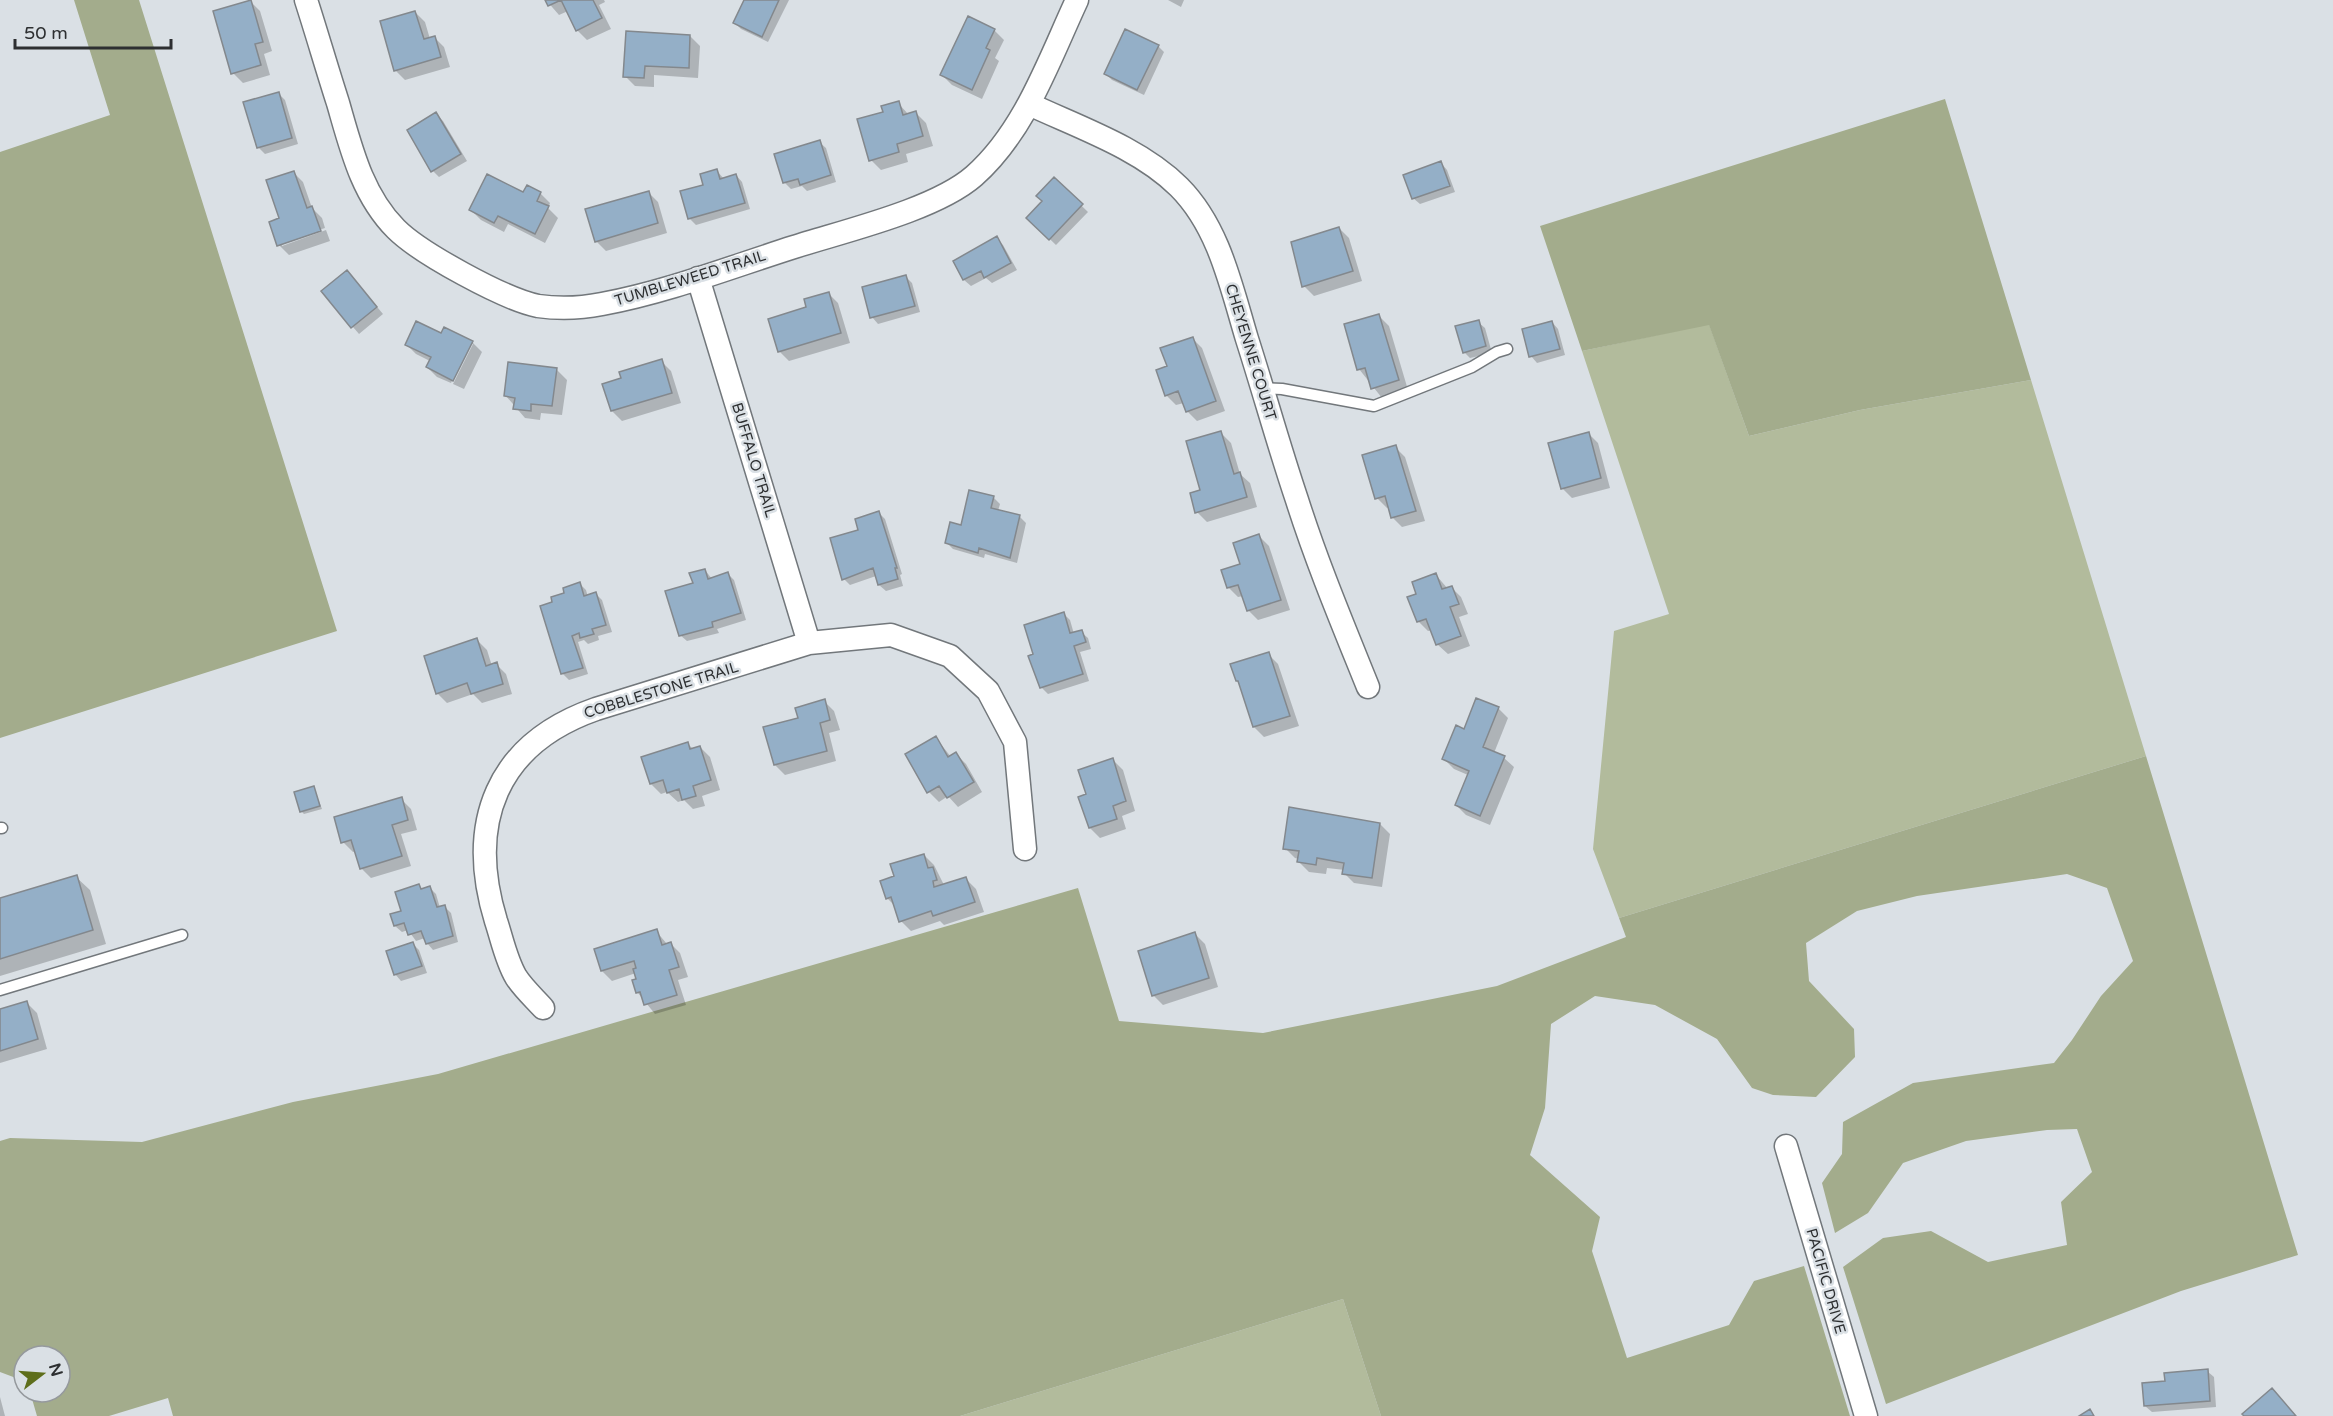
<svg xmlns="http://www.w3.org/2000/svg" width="2333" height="1416" viewBox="0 0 2333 1416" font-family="'Varela Round',sans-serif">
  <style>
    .green { fill: #b2bb9c }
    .forest { fill: #a3ac8c }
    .shadow { fill: #0003 }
    .building { fill: #94afc7; stroke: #83888d; stroke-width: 1.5 }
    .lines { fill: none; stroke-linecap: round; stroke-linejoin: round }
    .service-casing { stroke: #72777b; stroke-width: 13 }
    .minor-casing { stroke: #72777b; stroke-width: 25 }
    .service { stroke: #fff; stroke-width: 10 }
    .minor { stroke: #fff; stroke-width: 22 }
    .labels { text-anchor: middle; stroke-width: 5; stroke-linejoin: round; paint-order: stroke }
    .street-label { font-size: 15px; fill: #2d2f31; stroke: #dae0e5 }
  </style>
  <rect width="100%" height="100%" fill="#dae0e5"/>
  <path class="green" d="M 1709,324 L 1749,436 L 1860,410 L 2031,380 L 2146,756 L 1619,918 L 1593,849 L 1614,631 L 1669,614 L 1582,351 Z
    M 1343,1299 L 1381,1416 L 960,1416 Z"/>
  <path class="forest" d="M 74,0 L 139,0 L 337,631 L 0,738 L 0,152 L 110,115 Z
    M 1945,99 L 2031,380 L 1860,410 L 1749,436 L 1709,325 L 1582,351 L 1540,226 Z
    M 2146,756 L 2298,1255 L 2181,1291 L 1886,1404 L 1843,1267 L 1883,1238 L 1931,1231 L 1988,1262 L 2067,1245 L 2061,1202 L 2092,1172 L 2077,1129 L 2047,1130 L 1966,1141 L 1903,1163 L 1868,1213 L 1835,1233 L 1822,1183 L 1842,1154 L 1843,1122 L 1913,1083 L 2054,1063 L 2072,1040 L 2101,996 L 2133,961 L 2107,888 L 2067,874 L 1917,896 L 1857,911 L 1806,943 L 1809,981 L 1854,1029 L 1855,1057 L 1816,1097 L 1773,1095 L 1752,1088 L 1717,1039 L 1655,1005 L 1595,996 L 1551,1024 L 1545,1108 L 1530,1155 L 1600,1217 L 1592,1251 L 1627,1358 L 1729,1325 L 1754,1281 L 1804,1266 L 1850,1416 L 1381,1416 L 1343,1299 L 960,1416 L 173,1416 L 168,1398 L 109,1416 L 37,1416 L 30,1392 L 60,1392 L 60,1356 L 24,1356 L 24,1381 L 0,1372 L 0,1141 L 10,1138 L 142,1142 L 293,1102 L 438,1074 L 1078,888 L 1119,1021 L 1263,1033 L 1497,986 L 1626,937 L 1619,918 Z"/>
  <path class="shadow" d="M 546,0 L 604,0 L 605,2 L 599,5 L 611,29 L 587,40 L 577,30 L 568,11 L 559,15 Z
    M 746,0 L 789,0 L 768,42 L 741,29 L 735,23 Z
    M 1168,0 L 1184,0 L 1181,7 Z
    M 250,1 L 260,11 L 272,51 L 264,54 L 270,75 L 243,83 L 233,73 Z
    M 415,12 L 425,22 L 430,39 L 434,37 L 444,47 L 450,67 L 405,80 L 395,70 Z
    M 994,30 L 1004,40 L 995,58 L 999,61 L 982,99 L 952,85 L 942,75 Z
    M 690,36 L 700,46 L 698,78 L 654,75 L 654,87 L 635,86 L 625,76 Z
    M 1158,46 L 1164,52 L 1144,95 L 1112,80 L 1106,74 Z
    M 278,93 L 285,100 L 298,144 L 265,154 L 258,147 Z
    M 898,103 L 909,115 L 916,113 L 926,123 L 933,146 L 906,154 L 908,162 L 881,170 L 871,160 L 884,113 Z
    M 436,114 L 443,121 L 467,161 L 439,177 L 433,171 Z
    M 819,142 L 826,148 L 836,182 L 807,191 L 802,186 L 791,189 L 785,183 L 776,155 Z
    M 1441,163 L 1447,170 L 1455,192 L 1420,204 L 1413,198 Z
    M 717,171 L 724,179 L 736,175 L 742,182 L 750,209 L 696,225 L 689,218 L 704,186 Z
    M 293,172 L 303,182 L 312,208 L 322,218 L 325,228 L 282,242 L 282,246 L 326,230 L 330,241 L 289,255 L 279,245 L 281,219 Z
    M 1054,179 L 1088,212 L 1056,245 L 1028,218 L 1043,202 Z
    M 648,192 L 658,202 L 667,233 L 606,251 L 596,241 Z
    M 540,193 L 550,203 L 548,208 L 558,218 L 545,243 L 508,224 L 504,232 L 481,220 L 471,210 L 524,194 Z
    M 1339,228 L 1349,238 L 1362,281 L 1314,296 L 1304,286 Z
    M 996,238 L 1003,245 L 1017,270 L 992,283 L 986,278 L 971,286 L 964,280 L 955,261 Z
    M 906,277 L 912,283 L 920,312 L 878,324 L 872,317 Z
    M 353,278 L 383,314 L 359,334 L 323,292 Z
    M 828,293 L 838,303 L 850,343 L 789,361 L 779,351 L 808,308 Z
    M 1379,316 L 1389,326 L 1408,390 L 1382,398 L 1359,369 Z
    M 1478,322 L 1485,328 L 1492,353 L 1470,358 L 1464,352 Z
    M 1552,322 L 1558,329 L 1565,355 L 1537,363 L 1531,356 Z
    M 442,335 L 472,342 L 482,352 L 464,389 L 453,384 L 473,344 L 470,344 L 451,383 L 437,377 L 427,367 L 430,361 L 416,354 L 406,344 Z
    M 1192,338 L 1202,348 L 1225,411 L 1197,421 L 1187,411 L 1184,403 L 1176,405 L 1166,395 L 1168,367 Z
    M 661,361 L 671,371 L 681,403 L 622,421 L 612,411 L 623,379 Z
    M 557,370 L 567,380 L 562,415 L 541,413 L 540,420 L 525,418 L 506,396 Z
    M 1221,433 L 1231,443 L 1240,474 L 1250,483 L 1257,507 L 1207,522 L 1197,512 Z
    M 1588,433 L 1598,443 L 1610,488 L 1572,498 L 1562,488 Z
    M 1395,447 L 1405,457 L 1425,521 L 1402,527 L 1392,517 L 1389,507 L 1387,508 L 1377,498 Z
    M 993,497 L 1000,504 L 998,511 L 1019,516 L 1026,523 L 1017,563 L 985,554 L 984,558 L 953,549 L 947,543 Z
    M 879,513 L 885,519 L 902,574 L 900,575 L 903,586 L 886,591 L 879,585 L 876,576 L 850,585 L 844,579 L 860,531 Z
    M 1259,536 L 1269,546 L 1290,610 L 1258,620 L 1248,610 L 1243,596 L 1238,597 L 1228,587 Z
    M 705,570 L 712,579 L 728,574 L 734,580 L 746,620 L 717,629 L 719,633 L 687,641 L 680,635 L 694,584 Z
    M 1436,575 L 1448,589 L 1451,587 L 1461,597 L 1468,614 L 1459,617 L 1470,646 L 1448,654 L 1438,645 L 1432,630 L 1428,631 L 1418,621 L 1418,594 Z
    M 580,584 L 586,590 L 588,597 L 596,594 L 602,600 L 612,632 L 598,636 L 599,640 L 588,644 L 584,640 L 578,642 L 588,674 L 569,680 L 562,673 L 554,603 Z
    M 1064,614 L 1070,620 L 1074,634 L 1081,632 L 1088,638 L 1091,649 L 1080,652 L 1089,681 L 1048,694 L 1041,687 L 1035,655 Z
    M 477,640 L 487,650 L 492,666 L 496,664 L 506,674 L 512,694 L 482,703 L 473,694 L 447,703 L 437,693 Z
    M 1268,654 L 1278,664 L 1299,726 L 1264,737 L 1254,727 L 1241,685 L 1237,681 Z
    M 824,701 L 834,711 L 840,730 L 829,733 L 836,761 L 785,775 L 775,765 L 800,719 Z
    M 1498,708 L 1508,718 L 1494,753 L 1504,758 L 1514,767 L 1490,825 L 1466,815 L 1456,805 L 1468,775 L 1454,769 L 1444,759 L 1464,730 Z
    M 936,738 L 951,757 L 956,754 L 966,764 L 982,792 L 958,807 L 948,796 L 939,802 L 929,792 Z
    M 688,744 L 693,749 L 700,747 L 710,757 L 720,790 L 702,796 L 705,806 L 693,809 L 684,800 L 678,802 L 667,792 L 661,794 L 651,784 Z
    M 1113,760 L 1123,770 L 1135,811 L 1122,816 L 1126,829 L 1100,838 L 1090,828 L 1088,795 Z
    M 314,788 L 322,809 L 304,814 L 301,811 Z
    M 401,799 L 411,809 L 417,830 L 401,834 L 411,866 L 371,878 L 361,868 L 356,851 L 353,852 L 343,842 Z
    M 1380,824 L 1390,834 L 1382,887 L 1354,883 L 1344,873 L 1345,870 L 1327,868 L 1326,874 L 1309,872 L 1299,862 L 1299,859 L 1295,858 L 1285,848 Z
    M 924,855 L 934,865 L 944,885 L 966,879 L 976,889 L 984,912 L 944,925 L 940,921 L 911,931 L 901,921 L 896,907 L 887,898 Z
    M 76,877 L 90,890 L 106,944 L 0,976 L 0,900 Z
    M 419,886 L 423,890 L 430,888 L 436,894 L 440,908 L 445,907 L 451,913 L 458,942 L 433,950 L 427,943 L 425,938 L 416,941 L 408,930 L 402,932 L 395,926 L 392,915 L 402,912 Z
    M 656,931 L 667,944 L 670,943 L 680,953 L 688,977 L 678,980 L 686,1005 L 655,1014 L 638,993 L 634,981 L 638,980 L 636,973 L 612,981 L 602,971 Z
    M 1195,934 L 1205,944 L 1218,987 L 1163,1005 L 1153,995 Z
    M 413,944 L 419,950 L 427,973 L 401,981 L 395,974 Z
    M 27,1003 L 37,1013 L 47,1049 L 0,1063 L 0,1011 Z
    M 2207,1371 L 2214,1377 L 2216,1407 L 2152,1412 L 2145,1406 L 2167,1383 Z
    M 0,1397 L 5,1416 L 0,1416 Z"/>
  <path class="building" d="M 251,0 L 263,42 L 255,44 L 261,65 L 231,74 L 213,11 Z
    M 545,0 L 561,0 L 548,6 Z
    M 561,0 L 593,0 L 602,18 L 576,31 Z
    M 744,0 L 779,0 L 762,37 L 733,23 Z
    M 415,11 L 424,39 L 435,36 L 441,57 L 394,71 L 380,21 Z
    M 968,16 L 995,29 L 986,48 L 990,50 L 972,90 L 940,75 Z
    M 1125,29 L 1159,45 L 1137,90 L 1104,74 Z
    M 626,31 L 690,35 L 689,68 L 645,66 L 644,78 L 623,77 Z
    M 279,92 L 292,138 L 257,148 L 243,102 Z
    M 899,101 L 903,115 L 916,111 L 923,136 L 897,144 L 899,152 L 869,161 L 857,119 L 883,112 L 881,106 Z
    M 436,112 L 461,154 L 431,172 L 407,130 Z
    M 820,140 L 831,175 L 800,185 L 798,179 L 783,183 L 774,154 Z
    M 1441,161 L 1450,186 L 1412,199 L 1403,175 Z
    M 717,169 L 720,179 L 736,174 L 745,203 L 688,219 L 680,191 L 703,185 L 700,174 Z
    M 294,171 L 307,208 L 312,206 L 321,231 L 277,246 L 269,222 L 279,218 L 266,180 Z
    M 487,174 L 523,192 L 527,185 L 541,192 L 537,201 L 549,206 L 535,234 L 498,216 L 494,223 L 469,210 Z
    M 1054,177 L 1083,204 L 1049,240 L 1026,218 L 1042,201 L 1036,196 Z
    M 649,191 L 658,223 L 595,242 L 585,209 Z
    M 1339,227 L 1353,271 L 1302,287 L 1291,242 Z
    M 997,236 L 1011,263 L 984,278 L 981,271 L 963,280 L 953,261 Z
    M 347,270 L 377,307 L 351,328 L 321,291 Z
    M 906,275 L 915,306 L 870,318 L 862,287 Z
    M 829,292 L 841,333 L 778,352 L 768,319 L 806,307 L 804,299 Z
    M 1379,314 L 1399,380 L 1371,389 L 1365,368 L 1357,370 L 1344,324 Z
    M 1479,320 L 1486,346 L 1463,353 L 1455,326 Z
    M 416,321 L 441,333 L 444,327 L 473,341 L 453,381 L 426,367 L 431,357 L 405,345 Z
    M 1552,321 L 1560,349 L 1529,357 L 1522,329 Z
    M 1193,337 L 1216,401 L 1186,412 L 1178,391 L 1165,396 L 1156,370 L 1167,366 L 1160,348 Z
    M 662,359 L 672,393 L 611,411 L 602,384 L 621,378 L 619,372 Z
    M 508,362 L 557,368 L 552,406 L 531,404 L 531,411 L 513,409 L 515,398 L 504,396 Z
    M 1221,431 L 1234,474 L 1240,472 L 1247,497 L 1195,513 L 1190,493 L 1200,490 L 1186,441 Z
    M 1589,432 L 1601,478 L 1561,489 L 1548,443 Z
    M 1396,445 L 1416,511 L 1391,518 L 1385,496 L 1375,499 L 1362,455 Z
    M 969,490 L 994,496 L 991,508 L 1020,515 L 1010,558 L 979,548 L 978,553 L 945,543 L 950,522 L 961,525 Z
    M 879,511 L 897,568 L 895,568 L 898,579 L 878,585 L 873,568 L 842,580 L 830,538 L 858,530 L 855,519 Z
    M 1259,534 L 1281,600 L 1247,611 L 1238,585 L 1227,588 L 1221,570 L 1240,564 L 1233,543 Z
    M 705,569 L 708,579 L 728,572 L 741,613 L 712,622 L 713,627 L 679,636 L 665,591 L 693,583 L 689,573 Z
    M 1436,573 L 1442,589 L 1452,586 L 1459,604 L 1450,607 L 1461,636 L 1436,645 L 1426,619 L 1417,622 L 1407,597 L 1416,594 L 1412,582 Z
    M 580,582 L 584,596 L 596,592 L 606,625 L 592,629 L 594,634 L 580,638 L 579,633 L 572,636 L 583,668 L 561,674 L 540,606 L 552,602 L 551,597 L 564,593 L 563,588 Z
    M 1064,612 L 1070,633 L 1082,630 L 1086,642 L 1074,646 L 1083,674 L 1040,688 L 1028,656 L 1033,654 L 1024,625 Z
    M 477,638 L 486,666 L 497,662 L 503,684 L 471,694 L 467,683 L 436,694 L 424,656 Z
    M 1269,652 L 1290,716 L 1253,727 L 1238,681 L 1236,681 L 1230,664 Z
    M 1476,698 L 1499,707 L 1483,747 L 1505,756 L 1480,816 L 1455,805 L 1469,771 L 1442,759 L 1456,725 L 1464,729 Z
    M 825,699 L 830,720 L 820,723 L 827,751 L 774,765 L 763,727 L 798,718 L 795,708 Z
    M 936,736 L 948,757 L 956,752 L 974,782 L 947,798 L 939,786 L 927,793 L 905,754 Z
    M 688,742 L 690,749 L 700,746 L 711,780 L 693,786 L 696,796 L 682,800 L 679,789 L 667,793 L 663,780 L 650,784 L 641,757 Z
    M 1113,758 L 1126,801 L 1113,806 L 1117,819 L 1089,828 L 1078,797 L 1086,794 L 1078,770 Z
    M 314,786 L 320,806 L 300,812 L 294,792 Z
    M 402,797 L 408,820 L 392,825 L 402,856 L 360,869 L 351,840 L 341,843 L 334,817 Z
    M 1289,807 L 1380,823 L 1372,878 L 1342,874 L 1344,863 L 1317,858 L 1316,865 L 1297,862 L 1299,851 L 1283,849 Z
    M 924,854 L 928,868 L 933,867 L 937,880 L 933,881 L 934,887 L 966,877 L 975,902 L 933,916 L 931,911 L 899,922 L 891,897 L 886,899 L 880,881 L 894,876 L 890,864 Z
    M 77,875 L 93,930 L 0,959 L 0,898 Z
    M 419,884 L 421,889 L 430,886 L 437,907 L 445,905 L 453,936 L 426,944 L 421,931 L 408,935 L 404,923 L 394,926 L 390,914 L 401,911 L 395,892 Z
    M 657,929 L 662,945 L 671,942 L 679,967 L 669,970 L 677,995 L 644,1005 L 640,992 L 636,993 L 632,980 L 636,979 L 633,969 L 636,968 L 634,961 L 601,971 L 594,949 Z
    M 1195,932 L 1209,978 L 1152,996 L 1138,951 Z
    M 413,942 L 422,966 L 394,975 L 386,951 Z
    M 27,1001 L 38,1039 L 0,1051 L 0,1009 Z
    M 2208,1369 L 2210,1401 L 2144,1406 L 2142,1383 L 2165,1381 L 2164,1373 Z
    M 2272,1388 L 2296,1416 L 2244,1416 L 2242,1414 Z
    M 2090,1409 L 2094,1416 L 2079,1416 Z"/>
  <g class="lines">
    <defs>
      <path id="service" d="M 1262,388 L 1282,389 L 1374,406 L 1472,367 L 1497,352 L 1507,349
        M 0,828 L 2,828
        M 0,990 L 182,935"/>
      <path id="minor" d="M 306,0 C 317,34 327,69 338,103 C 351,148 362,195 396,229 C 420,253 504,299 538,306 C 559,309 582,308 602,304 C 667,292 731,267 794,247 C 844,231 935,210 974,176 C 1025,131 1049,60 1077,0
        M 1029,104 C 1078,127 1140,148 1179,187 C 1219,227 1231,286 1247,339 C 1264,392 1279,447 1297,500 C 1317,563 1343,625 1368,687
        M 698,278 L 809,643
        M 543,1008 C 534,998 523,988 516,977 C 506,960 502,939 496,921 C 466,823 496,744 596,709 L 809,643 L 891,635 L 950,656 L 988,691 L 1015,742 L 1025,849
        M 1786,1146 L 1866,1416"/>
    </defs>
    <use href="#service" class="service-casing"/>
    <use href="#minor" class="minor-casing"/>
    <use href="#service" class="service"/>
    <use href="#minor" class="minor"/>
  </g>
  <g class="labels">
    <g class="street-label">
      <text transform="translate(690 278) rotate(-17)" y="5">TUMBLEWEED TRAIL</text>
      <text transform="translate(1251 352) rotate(73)" y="5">CHEYENNE COURT</text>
      <text transform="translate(754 460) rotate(73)" y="5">BUFFALO TRAIL</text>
      <text transform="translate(661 690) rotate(-17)" y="5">COBBLESTONE TRAIL</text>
      <text transform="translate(1826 1281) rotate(74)" y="5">PACIFIC DRIVE</text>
    </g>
  </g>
  <g transform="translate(42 1374) rotate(73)"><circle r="28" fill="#dae0e5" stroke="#95999d" stroke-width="1.5"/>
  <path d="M0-4.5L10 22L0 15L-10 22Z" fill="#5e6e1b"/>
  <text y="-9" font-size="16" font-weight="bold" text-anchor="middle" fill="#2d2f31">N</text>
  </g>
  <path d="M15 39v9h156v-9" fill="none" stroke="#2d2f31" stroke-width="3"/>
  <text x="24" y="39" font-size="18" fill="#2d2f31" stroke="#dae0e5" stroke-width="4.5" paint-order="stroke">50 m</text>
</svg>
